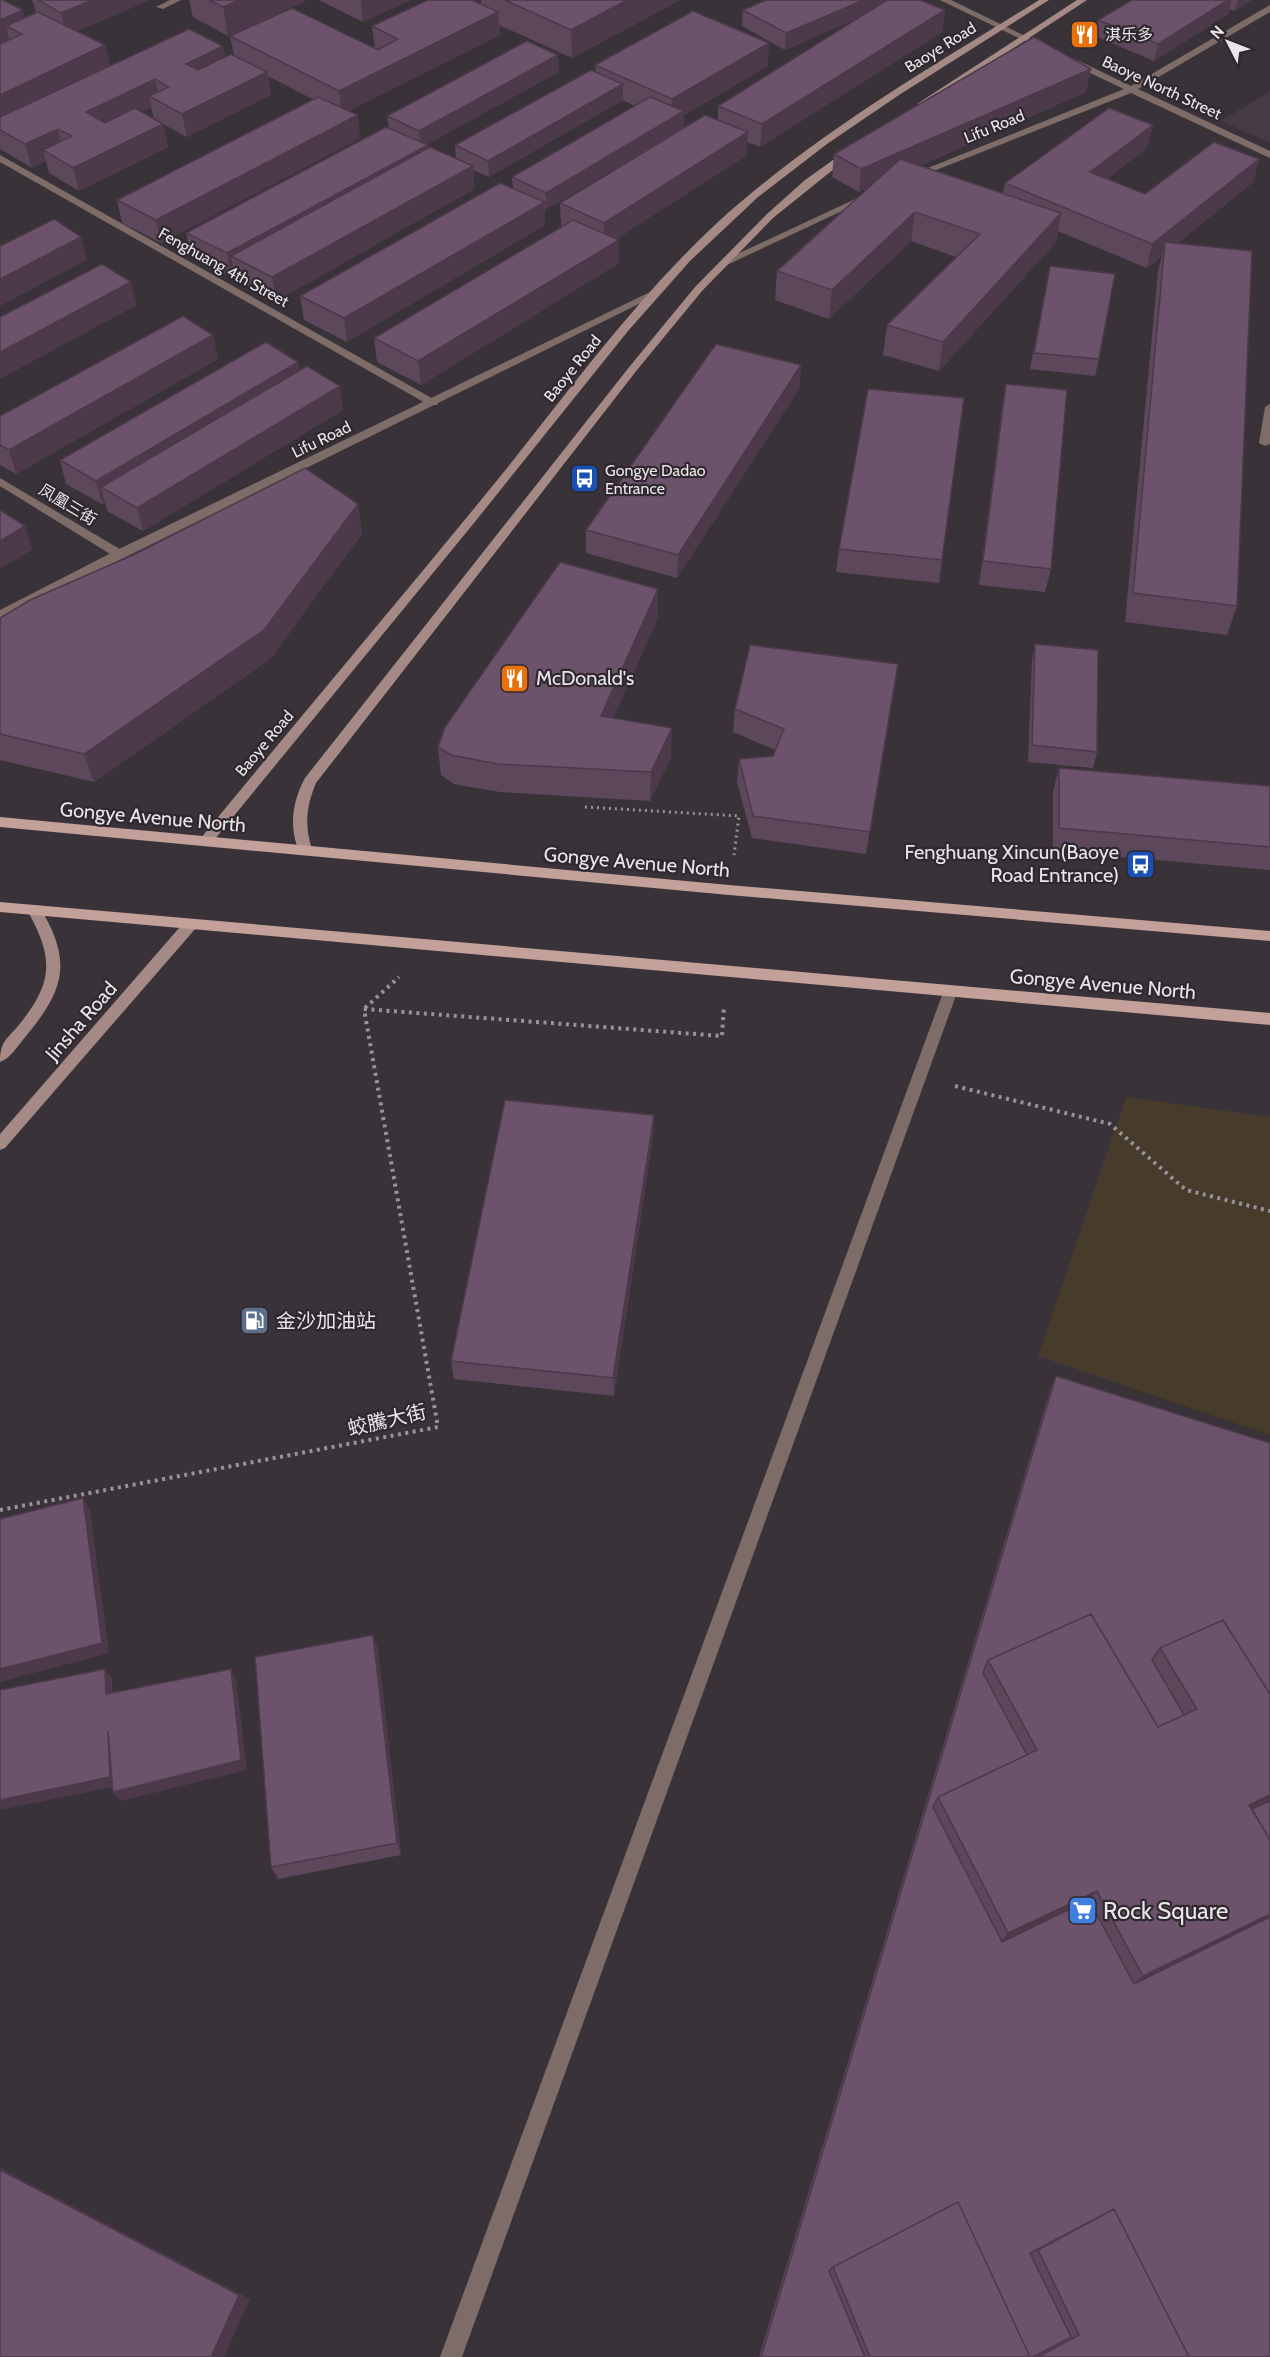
<svg xmlns="http://www.w3.org/2000/svg" width="1270" height="2357" viewBox="0 0 1270 2357" font-family="Cabin,'Noto Sans SC',sans-serif">
  <style>
    .commercial { fill: #473b2c }
    .built { fill: #463b45 }
    .lines { fill: none; stroke-linecap: round; stroke-linejoin: round }
    .path-far1 { stroke: #989398; stroke-width: 3; stroke-dasharray: 2 4; stroke-linecap: butt }
    .path { stroke: #989398; stroke-width: 4; stroke-dasharray: 3 4.5; stroke-linecap: butt }
    .service { fill: #7d6c68; fill-rule: evenodd }
    .minor { fill: #7d6c68; fill-rule: evenodd }
    .secondary { fill: #a48984; fill-rule: evenodd }
    .primary { fill: #c3a099; fill-rule: evenodd }
    .wall { fill: #5d475b; fill-rule: evenodd }
    .shaded-wall { fill: #4c394a }
    .building { fill: #6c526a; stroke: #4c394a; stroke-width: 1.5 }
    .labels { text-anchor: middle; stroke-width: 4.5; stroke-linejoin: round; paint-order: stroke }
    .far-poi-label { font-size: 16px; fill: #e9e5e9; stroke: #2f292f; text-anchor: start }
    .far-street-label { font-size: 16px; fill: #e9e5e9; stroke: #2f292f }
    .poi-label { font-size: 20px; fill: #e9e5e9; stroke: #2f292f; text-anchor: start }
    .street-label { font-size: 20px; fill: #e9e5e9; stroke: #2f292f }
    .near-poi-label { font-size: 24px; fill: #e9e5e9; stroke: #2f292f; text-anchor: start }
  </style>
  <rect width="100%" height="100%" fill="#393339"/>
  <path class="commercial" d="M 1126,1097 L 1270,1117 L 1270,1435 L 1038,1356 Z"/>
  <path class="built" d="M 1270,91 L 1270,143 L 1221,121 Z"/>
  <g class="lines">
    <path class="path-far1" d="M 585,807 L 739,816 L 734,855"/>
    <path class="path" d="M 365,1008 L 399,977
      M 364,1009 L 722,1036 L 724,1006
      M 955,1086 L 1110,1124 L 1186,1190 L 1270,1211
      M 0,1510 L 438,1427 L 364,1009"/>
    <path class="service" d="M 170,0 L 181,0 L 163,9 L 156,7 Z
      M 0,155 L 437,401 L 438,403 L 437,405 L 429,405 L 0,162 Z
      M 1270,404 L 1270,444 L 1265,446 L 1259,443 L 1265,407 Z
      M 0,478 L 123,551 L 125,554 L 119,558 L 115,557 L 0,486 Z"/>
    <path class="minor" d="M 940,0 L 951,0 L 1044,45 L 1037,47 Z
      M 1270,5 L 1270,12 L 1138,89 L 1270,151 L 1270,158 L 1131,93 L 916,178 L 908,176 L 1124,89 L 1069,63 L 1069,59 L 1075,59 L 1131,86 Z
      M 866,194 L 874,196 L 727,265 L 718,263 Z
      M 652,291 L 661,293 L 0,619 L 0,610 L 115,551 Z
      M 951,985 L 958,990 L 462,2357 L 440,2357 L 944,990 Z"/>
    <path class="secondary" d="M 1039,0 L 1049,0 L 899,95 L 827,144 L 758,197 L 690,261 L 628,331 L 474,523 L 210,845 L 200,845 L 198,842 L 200,839 C 301,716 403,596 503,473 C 572,387 637,297 718,222 C 815,134 928,69 1039,0 Z
      M 1077,0 L 1087,0 L 925,106 L 917,104 Z
      M 847,150 L 855,152 L 773,218 L 702,291 L 637,370 L 316,783 C 306,807 304,827 313,852 L 311,855 L 301,855 C 288,830 292,802 305,778 L 630,366 L 695,287 L 767,214 L 805,180 Z
      M 34,905 L 39,906 C 72,960 66,988 26,1036 C 19,1044 11,1058 0,1062 C 0,1042 6,1040 18,1026 C 54,982 54,958 27,910 Z
      M 191,919 L 196,920 L 198,924 L 196,928 L 5,1148 L 0,1150 L 0,1134 L 186,920 Z"/>
    <path class="primary" d="M 0,817 L 729,885 L 1270,931 L 1270,941 L 729,895 L 0,827 Z
      M 0,902 L 1270,1013 L 1270,1025 L 0,912 Z"/>
  </g>
  <path class="wall" d="M 0,0 L 25,17 L 36,12 L 32,0 L 150,0 L 77,31 L 105,45 L 110,66 L 223,46 L 225,57 L 234,55 L 230,36 L 375,48 L 372,26 L 481,4 L 481,0 L 680,0 L 572,58 L 499,25 L 500,35 L 348,111 L 360,138 L 161,243 L 122,223 L 117,200 L 314,100 L 268,76 L 271,95 L 187,137 L 163,124 L 168,147 L 79,191 L 49,173 L 46,161 L 32,168 L 0,149 ZM 151,107 L 154,119 L 141,112 Z
    M 189,0 L 307,0 L 228,36 L 193,17 Z
    M 319,0 L 410,0 L 363,22 Z
    M 1132,0 L 1251,0 L 1235,11 L 1229,9 L 1228,14 L 1154,61 L 1095,36 L 1098,20 Z
    M 743,10 L 945,10 L 942,32 L 760,147 L 747,142 L 747,155 L 616,239 L 619,263 L 421,385 L 377,362 L 374,338 L 562,227 L 561,226 L 560,203 L 682,129 L 546,209 L 545,209 L 545,225 L 347,342 L 304,320 L 300,296 L 513,188 L 512,177 L 635,106 L 623,100 L 489,177 L 473,170 L 474,189 L 276,301 L 235,279 L 234,275 L 231,277 L 191,256 L 186,233 L 389,128 L 387,116 L 559,72 L 427,144 L 428,145 L 429,148 L 456,159 L 455,145 L 596,71 L 595,65 L 768,66 L 684,115 L 683,128 L 718,120 L 718,106 L 860,17 L 785,50 L 742,26 Z
    M 1091,69 L 1086,92 L 919,166 L 1003,194 L 1005,183 L 1153,125 L 1147,148 L 1107,179 L 1145,194 L 1259,159 L 1253,182 L 1178,243 L 1237,606 L 1227,635 L 1125,622 L 1158,271 L 1162,256 L 1147,268 L 1058,231 L 1056,242 L 939,371 L 883,355 L 887,325 L 956,257 L 911,241 L 829,319 L 775,300 L 777,271 L 869,187 L 859,192 L 832,177 L 834,154 Z
    M 1050,266 L 1099,359 L 1095,376 L 1030,369 Z
    M 218,359 L 16,474 L 0,465 L 0,416 Z
    M 298,362 L 299,370 L 343,410 L 143,531 L 107,511 L 105,503 L 102,504 L 66,484 L 60,460 Z
    M 801,365 L 799,389 L 677,578 L 586,553 L 586,530 Z
    M 1006,384 L 1051,569 L 1045,592 L 979,585 L 1002,407 Z
    M 358,504 L 362,534 L 270,659 L 94,782 L 0,760 L 0,618 Z
    M 839,549 L 942,560 L 939,583 L 836,572 Z
    M 658,589 L 658,618 L 613,718 L 671,757 L 650,801 L 500,792 L 454,784 L 441,775 L 438,747 Z
    M 1035,644 L 1097,752 L 1093,768 L 1028,762 L 1032,661 Z
    M 898,664 L 866,854 L 752,838 L 737,782 L 739,759 L 773,756 L 775,750 L 733,732 L 735,709 Z
    M 1059,768 L 1270,786 L 1270,870 L 1053,851 L 1053,791 Z
    M 654,1115 L 653,1136 L 614,1396 L 454,1379 L 451,1361 Z
    M 1056,1376 L 1270,1443 L 1270,2357 L 759,2357 L 1049,1394 Z
    M 373,1635 L 378,1650 L 401,1855 L 278,1879 L 271,1867 Z"/>
  <path class="shaded-wall" d="M 92,0 L 150,0 L 66,36 L 61,13 Z
    M 240,0 L 307,0 L 228,36 L 223,7 Z
    M 361,0 L 410,0 L 363,22 Z
    M 627,0 L 680,0 L 572,58 L 571,30 Z
    M 864,0 L 891,0 L 891,4 L 785,50 L 786,33 Z
    M 1228,0 L 1231,0 L 1228,14 L 1154,61 L 1158,44 Z
    M 1238,0 L 1251,0 L 1235,11 Z
    M 23,10 L 29,32 L 22,34 L 6,26 L 10,41 L 0,46 L 0,20 Z
    M 945,10 L 942,32 L 760,147 L 762,124 Z
    M 498,12 L 500,35 L 342,114 L 339,91 Z
    M 769,43 L 768,66 L 684,115 L 683,128 L 546,209 L 546,193 L 672,118 L 672,99 Z
    M 105,45 L 110,68 L 0,121 L 0,95 Z
    M 223,46 L 227,69 L 191,87 L 186,64 Z
    M 558,55 L 559,72 L 421,148 L 419,131 Z
    M 1091,69 L 1086,92 L 859,192 L 861,169 Z
    M 267,72 L 271,95 L 187,137 L 182,114 Z
    M 155,79 L 160,102 L 149,96 L 151,107 L 91,136 L 86,112 Z
    M 623,84 L 623,100 L 489,177 L 488,161 Z
    M 358,115 L 360,138 L 161,243 L 156,220 Z
    M 163,124 L 168,147 L 79,191 L 73,168 Z
    M 1153,125 L 1147,148 L 1085,195 L 1090,172 Z
    M 58,129 L 64,152 L 43,150 L 46,161 L 32,168 L 25,144 Z
    M 748,132 L 747,155 L 604,247 L 604,223 Z
    M 428,145 L 430,168 L 231,256 L 234,275 L 231,277 L 227,253 Z
    M 1259,159 L 1253,182 L 1164,254 L 1165,242 L 1162,256 L 1147,268 L 1152,244 Z
    M 473,166 L 474,189 L 276,301 L 272,277 Z
    M 545,202 L 545,225 L 347,342 L 344,318 Z
    M 915,212 L 911,241 L 829,319 L 832,290 Z
    M 1061,213 L 1056,242 L 939,371 L 943,342 Z
    M 81,237 L 87,260 L 0,306 L 0,279 Z
    M 619,240 L 619,263 L 421,385 L 418,361 Z
    M 131,282 L 137,305 L 0,379 L 0,352 Z
    M 213,335 L 218,359 L 16,474 L 9,450 Z
    M 298,362 L 302,386 L 101,487 L 105,503 L 102,504 L 96,481 Z
    M 801,365 L 799,389 L 677,578 L 678,555 Z
    M 340,386 L 343,410 L 143,531 L 137,508 Z
    M 358,504 L 362,534 L 270,659 L 94,782 L 84,754 Z
    M 25,526 L 32,550 L 0,569 L 0,541 Z
    M 658,589 L 658,618 L 602,744 L 601,716 Z
    M 898,664 L 895,687 L 866,854 L 870,832 Z
    M 672,728 L 671,757 L 650,801 L 651,772 Z
    M 654,1115 L 653,1136 L 614,1396 L 613,1378 Z
    M 83,1498 L 90,1510 L 109,1653 L 0,1682 L 0,1669 Z
    M 373,1635 L 378,1650 L 401,1855 L 397,1843 Z
    M 105,1669 L 112,1679 L 113,1704 L 106,1694 Z
    M 231,1669 L 236,1679 L 247,1770 L 121,1801 L 113,1792 Z
    M 108,1731 L 117,1786 L 0,1810 L 0,1800 Z
    M 1270,1795 L 1270,1807 L 1242,1821 L 1249,1805 Z
    M 1097,1891 L 1080,1911 L 994,1952 L 1008,1933 Z
    M 1270,1914 L 1270,1921 L 1124,1993 L 1143,1976 Z
    M 0,2168 L 250,2299 L 224,2357 L 211,2357 L 0,2170 Z"/>
  <path class="building" d="M 0,0 L 3,0 L 23,10 L 0,20 Z
    M 38,0 L 92,0 L 61,13 Z
    M 209,0 L 240,0 L 223,7 Z
    M 428,0 L 472,0 L 498,12 L 339,91 L 230,36 L 292,8 L 378,50 L 398,39 L 372,26 Z
    M 505,0 L 627,0 L 571,30 Z
    M 766,0 L 864,0 L 786,33 L 743,10 Z
    M 887,0 L 920,0 L 945,10 L 762,124 L 718,106 Z
    M 1132,0 L 1228,0 L 1158,44 L 1098,20 Z
    M 693,11 L 769,43 L 672,99 L 595,65 Z
    M 38,12 L 105,45 L 0,95 L 0,44 L 22,34 L 6,26 Z
    M 189,29 L 223,46 L 186,64 L 198,70 L 231,54 L 267,72 L 182,114 L 149,96 L 169,87 L 155,79 L 86,112 L 105,123 L 135,108 L 163,124 L 73,168 L 43,150 L 72,136 L 58,129 L 25,144 L 0,130 L 0,117 Z
    M 1034,37 L 1091,69 L 861,169 L 834,154 Z
    M 527,41 L 558,55 L 419,131 L 387,116 Z
    M 591,70 L 623,84 L 488,161 L 455,145 Z
    M 318,97 L 358,115 L 156,220 L 117,200 Z
    M 650,97 L 684,111 L 546,193 L 512,177 Z
    M 1109,108 L 1153,125 L 1090,172 L 1145,194 L 1214,142 L 1259,159 L 1152,244 L 1005,183 Z
    M 705,115 L 748,132 L 604,223 L 560,203 Z
    M 386,127 L 428,145 L 227,253 L 186,233 Z
    M 430,147 L 473,166 L 272,277 L 231,256 Z
    M 900,159 L 1061,213 L 943,342 L 887,325 L 980,234 L 915,212 L 832,290 L 777,271 Z
    M 500,183 L 545,202 L 344,318 L 300,296 Z
    M 54,219 L 81,237 L 0,279 L 0,246 Z
    M 573,220 L 619,240 L 418,361 L 374,338 Z
    M 1165,242 L 1252,251 L 1237,606 L 1133,593 Z
    M 102,264 L 131,282 L 0,352 L 0,317 Z
    M 1050,266 L 1115,274 L 1099,359 L 1034,353 Z
    M 183,316 L 213,335 L 9,450 L 0,445 L 0,416 Z
    M 266,342 L 298,362 L 96,481 L 60,460 Z
    M 716,344 L 801,365 L 678,555 L 586,530 Z
    M 307,366 L 340,386 L 137,508 L 101,487 Z
    M 1006,384 L 1067,390 L 1051,569 L 983,561 Z
    M 868,389 L 964,398 L 942,560 L 839,549 Z
    M 305,468 L 358,504 L 264,630 L 84,754 L 0,734 L 0,618 L 30,600 L 133,555 Z
    M 0,510 L 25,526 L 0,541 Z
    M 560,562 L 658,589 L 601,716 L 672,728 L 651,772 L 498,764 L 451,755 L 438,747 L 445,727 Z
    M 1035,644 L 1098,650 L 1097,752 L 1032,745 Z
    M 750,645 L 898,664 L 870,832 L 753,816 L 739,759 L 773,756 L 784,729 L 735,709 Z
    M 1059,768 L 1270,786 L 1270,847 L 1059,828 Z
    M 505,1100 L 654,1115 L 613,1378 L 451,1361 Z
    M 1056,1376 L 1270,1443 L 1270,1694 L 1223,1620 L 1160,1648 L 1152,1660 L 1184,1715 L 1158,1727 L 1091,1614 L 988,1660 L 983,1673 L 1027,1755 L 938,1797 L 933,1807 L 1002,1942 L 1089,1900 L 1134,1984 L 1270,1917 L 1270,2357 L 1189,2357 L 1114,2209 L 1030,2253 L 1071,2337 L 1033,2357 L 1030,2357 L 958,2202 L 833,2267 L 829,2271 L 865,2357 L 761,2357 Z
    M 83,1498 L 102,1643 L 0,1669 L 0,1519 Z
    M 1091,1614 L 1158,1727 L 1197,1709 L 1160,1648 L 1223,1620 L 1270,1694 L 1270,1795 L 1249,1805 L 1270,1840 L 1270,1914 L 1143,1976 L 1097,1891 L 1008,1933 L 938,1797 L 1037,1750 L 988,1660 Z
    M 373,1635 L 397,1843 L 271,1867 L 255,1657 Z
    M 105,1669 L 106,1694 L 231,1669 L 241,1760 L 113,1792 L 108,1731 L 110,1777 L 0,1800 L 0,1690 Z
    M 1270,1801 L 1270,1840 L 1252,1809 Z
    M 0,2170 L 239,2295 L 211,2357 L 0,2357 Z
    M 958,2202 L 1030,2357 L 870,2357 L 833,2267 Z
    M 1114,2209 L 1189,2357 L 1038,2357 L 1079,2335 L 1038,2250 Z"/>
  <defs>
    <symbol id="restaurant-square" viewBox="-11 -11 22 22"><rect x="-9" y="-9" width="18" height="18" rx="4" fill="#e8710a" stroke="#2f292f"/><path d="M-5-6h1v4h1v-4h1v4h1v-4h1v5L-1.5 .5V6h-2V.5L-5-1ZM5-6V6H3V1.5H1.5Q1.5-4 5-6Z" fill="#fff"/></symbol>
    <symbol id="bus-square" viewBox="-11 -11 22 22"><rect x="-9" y="-9" width="18" height="18" rx="4" fill="#1a4fb4" stroke="#2f292f"/><path d="M-5-6H5V4H4V6H2V4H-2V6H-4V4H-5ZM-3.5-4V0h7V-4ZM-3.5 1.2v1.5H-2V1.2ZM2 1.2v1.5H3.5V1.2Z" fill="#fff"/></symbol>
    <symbol id="fuel-square" viewBox="-11 -11 22 22"><rect x="-9" y="-9" width="18" height="18" rx="4" fill="#5c6f8a" stroke="#2f292f"/><path d="M-5.5-6h7V0h2V4h1.3V-2.5L3-4.5l.8-.8L6-3V5H2.5V1h-1V6h-7ZM-4.2-4.7v3.2H.2V-4.7Z" fill="#fff"/></symbol>
    <symbol id="supermarket-square" viewBox="-11 -11 22 22"><rect x="-9" y="-9" width="18" height="18" rx="4" fill="#3f7fe0" stroke="#2f292f"/><path d="M-6-5.5h2.5l.6 2H6L4.5 2H-2.5L-4.4-4H-6ZM-1.5 3.2a1.3 1.3 0 1 0 .1 0ZM3 3.2a1.3 1.3 0 1 0 .1 0Z" fill="#fff"/></symbol>
  </defs>
  <g fill-rule="evenodd">
    <use href="#restaurant-square" x="1068" y="18" width="33" height="33"/>
    <use href="#bus-square" x="568" y="462" width="33" height="33"/>
    <use href="#restaurant-square" x="498" y="662" width="33" height="33"/>
    <use href="#bus-square" x="1124" y="848" width="33" height="33"/>
    <use href="#fuel-square" x="238" y="1304" width="33" height="33"/>
    <use href="#supermarket-square" x="1066" y="1894" width="33" height="33"/>
  </g>
  <g class="labels">
    <g class="far-poi-label">
      <text x="1105" y="40">淇乐多</text>
      <text x="605" y="476">Gongye Dadao<tspan x="605" dy="18">Entrance</tspan></text>
    </g>
    <g class="far-street-label">
      <text transform="translate(940 47) rotate(-32)" y="6">Baoye Road</text>
      <text transform="translate(1162 87) rotate(25)" y="6">Baoye North Street</text>
      <text transform="translate(994 126) rotate(-22)" y="6">Lifu Road</text>
      <text transform="translate(224 267) rotate(29)" y="6">Fenghuang 4th Street</text>
      <text transform="translate(572 368) rotate(-51)" y="6">Baoye Road</text>
      <text transform="translate(321 439) rotate(-26)" y="6">Lifu Road</text>
      <text transform="translate(68 504) rotate(31)" y="6">凤凰三街</text>
      <text transform="translate(264 743) rotate(-50)" y="6">Baoye Road</text>
    </g>
    <g class="poi-label">
      <text x="536" y="685">McDonald's</text>
      <text x="1119" y="859" text-anchor="end">Fenghuang Xincun(Baoye<tspan x="1119" dy="23">Road Entrance)</tspan></text>
      <text x="276" y="1328">金沙加油站</text>
    </g>
    <g class="street-label">
      <text transform="translate(153 817) rotate(5)" y="7">Gongye Avenue North</text>
      <text transform="translate(637 862) rotate(5)" y="7">Gongye Avenue North</text>
      <text transform="translate(1103 984) rotate(5)" y="7">Gongye Avenue North</text>
      <text transform="translate(81 1021) rotate(-49)" y="7">Jinsha Road</text>
      <text transform="translate(387 1420) rotate(-13)" y="7">蛟騰大街</text>
    </g>
    <g class="near-poi-label">
      <text x="1103" y="1919">Rock Square</text>
    </g>
  </g>
  <g transform="translate(1228 42) rotate(312)" stroke="#2f292f" stroke-width="4.5" paint-order="stroke">
  <path d="M0-4.5L10 22L0 15L-10 22Z" fill="#e9e5e9"/>
  <text y="-9" font-size="16" font-weight="bold" text-anchor="middle" fill="#e9e5e9">N</text>
  </g>
</svg>
